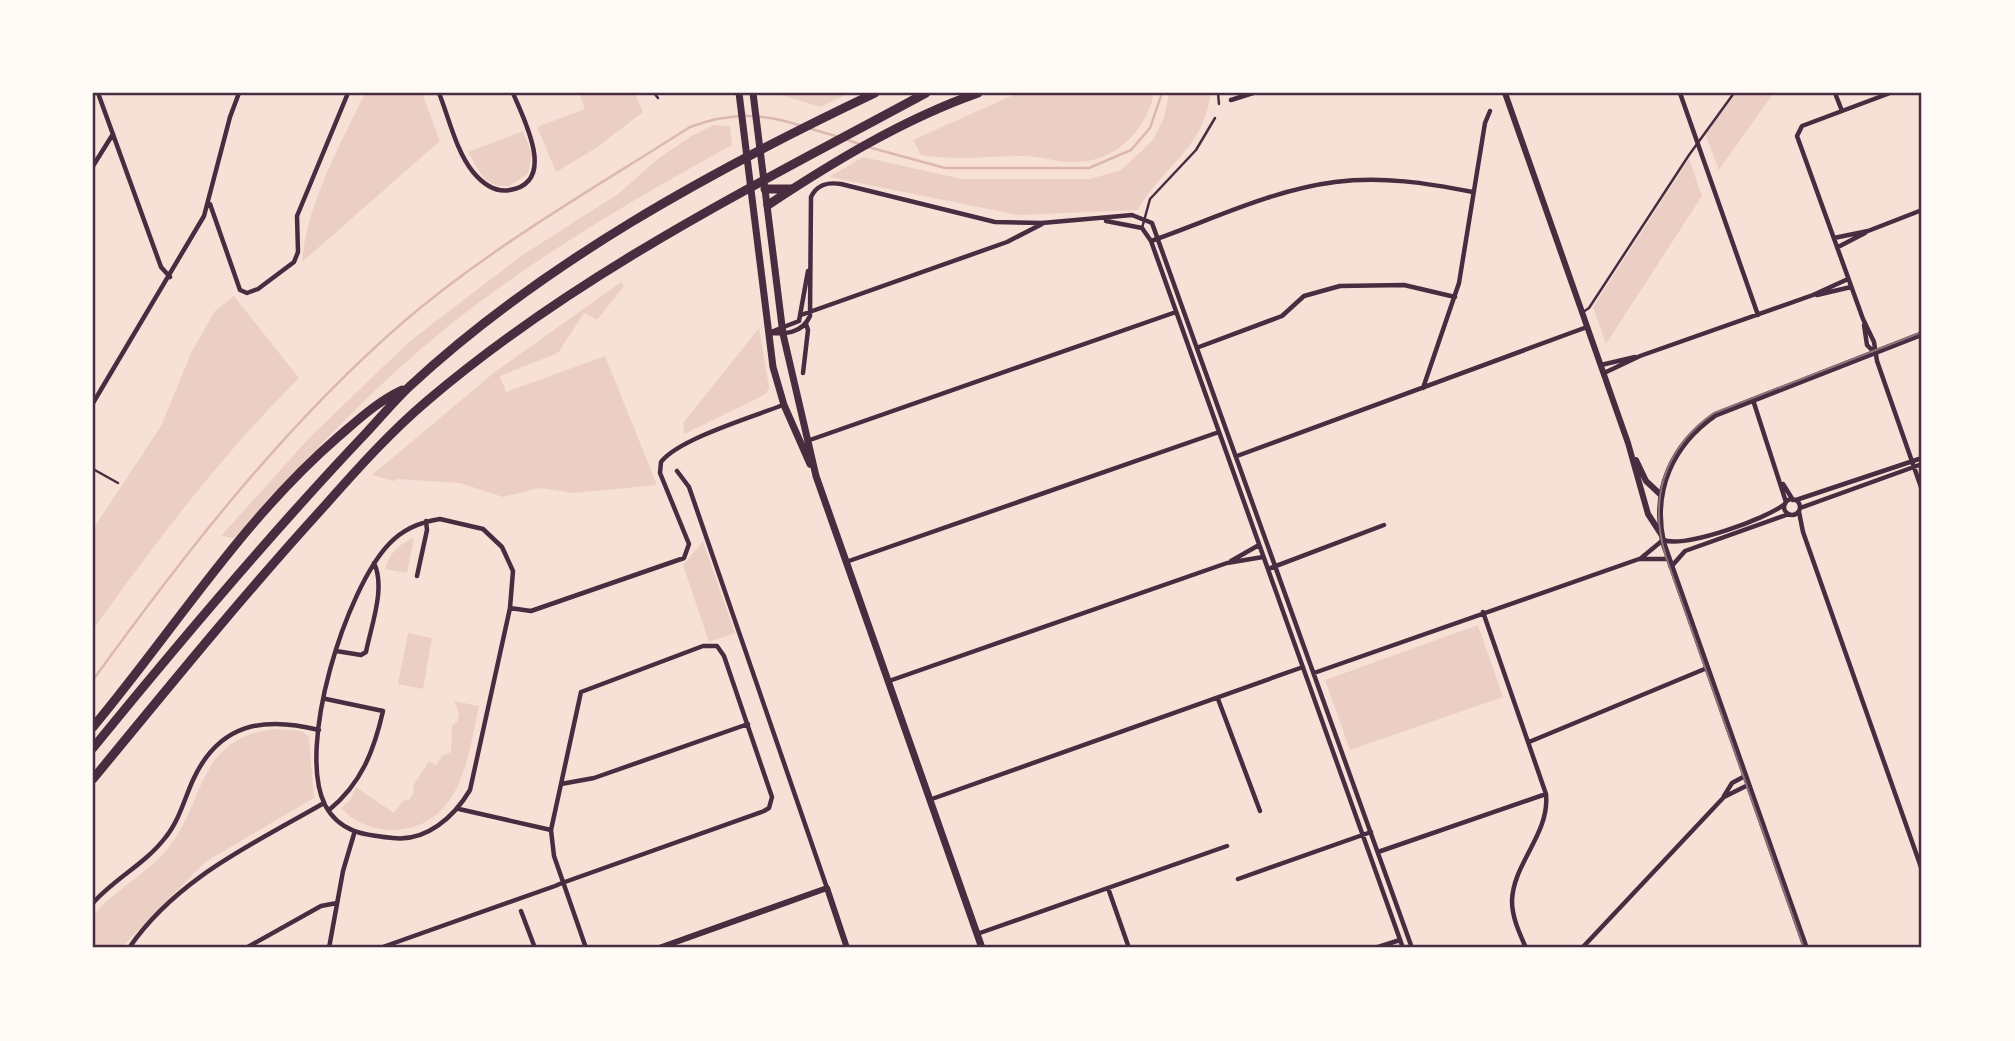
<svg xmlns="http://www.w3.org/2000/svg" width="2015" height="1041" viewBox="0 0 2015 1041" font-family="Georgia,serif">
  <style>
    .green { fill: #ebcfc5 }
    .lines { fill: none; stroke-linecap: round; stroke-linejoin: round }
    .stream { stroke: #dcb8b0; stroke-width: 2.5 }
    .service { stroke: #4a2c40; stroke-width: 2.5 }
    .minor { stroke: #4a2c40; stroke-width: 4.5 }
    .tertiary { stroke: #4a2c40; stroke-width: 6 }
    .secondary { stroke: #4a2c40; stroke-width: 6 }
    .primary { stroke: #4a2c40; stroke-width: 7 }
    .motorway { stroke: #4a2c40; stroke-width: 9 }
    .tram { stroke: #8f747c; stroke-width: 2 }
    .neatline { fill: none; stroke: #4a2c40; stroke-width: 2.5 }
  </style>
  <rect width="100%" height="100%" fill="#f7e1d7"/>
  <path class="green" d="M 365,93 L 422,93 L 440,141 L 302,262 C 307,202 340,146 365,93 Z
    M 579,93 L 635,93 L 643,112 L 596,148 L 556,172 L 537,127 L 585,109 Z
    M 775,93 L 850,93 L 820,107 Z
    M 1018,93 L 1154,93 C 1147,129 1116,162 1076,162 C 1059,163 1041,156 1023,156 C 986,156 958,161 921,155 L 913,140 Z
    M 1169,93 L 1211,93 C 1202,152 1164,164 1138,210 L 1018,215 L 829,177 L 863,157 L 962,179 L 1090,179 L 1121,170 L 1152,141 L 1164,118 Z
    M 1736,93 L 1773,94 L 1719,170 L 1705,134 Z
    M 714,125 L 730,126 L 732,145 C 632,200 535,257 446,328 C 368,391 301,465 234,538 L 221,536 L 309,438 L 410,341 L 521,256 L 618,194 L 659,158 L 693,135 Z
    M 523,131 L 532,154 L 528,174 L 509,186 C 485,189 478,169 468,152 Z
    M 1689,159 L 1702,196 L 1606,344 L 1593,307 Z
    M 621,282 L 624,286 L 597,320 L 584,313 L 558,353 L 500,376 L 506,392 L 605,356 L 657,485 L 574,493 L 539,488 L 503,497 L 460,483 L 398,479 L 394,481 L 372,475 L 496,371 Z
    M 234,296 L 299,378 C 221,456 156,541 93,630 L 93,529 L 161,426 L 192,351 L 215,311 Z
    M 759,328 L 769,387 L 766,394 L 684,434 L 683,423 Z
    M 414,537 L 407,573 L 385,569 C 388,554 401,543 414,537 Z
    M 703,541 L 735,633 L 709,642 L 683,565 Z
    M 1478,625 L 1503,697 L 1350,750 L 1325,680 Z
    M 408,633 L 432,638 L 423,689 L 398,684 Z
    M 454,701 L 479,706 C 468,756 462,826 395,830 C 375,831 355,823 341,808 L 350,800 L 356,787 L 394,813 L 403,801 L 409,800 L 414,792 L 413,786 L 429,761 L 436,765 L 442,756 L 451,752 L 452,725 L 457,722 L 459,714 Z
    M 274,729 L 302,731 L 309,737 L 314,798 L 205,862 L 121,948 L 93,948 L 93,915 C 113,892 141,877 162,855 C 207,808 192,739 274,729 Z"/>
  <g class="lines">
    <path class="stream" d="M 808,128 L 839,137
      M 845,139 L 862,145
      M 868,147 L 945,168 L 1089,168 L 1131,150 L 1150,128 L 1162,93
      M 93,680 C 185,553 282,428 401,324 C 489,248 593,189 690,127 C 730,112 762,113 802,126"/>
    <path class="service" d="M 654,93 L 658,98
      M 1218,93 L 1219,104
      M 1142,228 L 1150,199 L 1196,150 L 1215,118
      M 1583,312 L 1589,308 L 1689,155 L 1734,93
      M 93,469 L 118,483"/>
    <path class="minor" d="M 98,93 L 161,267 L 170,277
      M 439,93 C 449,118 456,151 473,172 C 483,184 495,193 510,190 C 558,182 523,118 513,93
      M 1680,93 L 1758,315
      M 1835,93 L 1842,111
      M 1890,93 L 1802,126 L 1797,136 L 1863,319 L 1874,342 L 1877,361 L 1922,490
      M 1231,100 L 1253,93
      M 93,166 L 113,134
      M 210,204 L 240,290 L 247,293 L 258,289 L 294,262 L 298,252 L 297,216 L 348,93
      M 1106,221 L 1142,228 L 1151,241 L 1403,948
      M 1834,238 L 1868,231 L 1922,210
      M 1151,241 C 1211,220 1272,190 1335,182 C 1382,176 1427,183 1473,192
      M 1838,247 L 1865,233
      M 1817,295 L 1851,287
      M 801,315 L 1007,242 L 1042,224
      M 1864,325 L 1867,345 L 1874,352
      M 771,332 L 799,321 L 808,271
      M 768,333 C 785,334 802,334 810,316 L 811,197 C 817,184 828,182 841,184 L 995,222 L 1042,223 L 1132,215 L 1152,223 L 1412,948
      M 1199,347 L 1282,316 L 1304,296 L 1340,286 L 1404,285 L 1455,297
      M 1601,365 L 1635,357
      M 803,373 L 808,330 L 806,324
      M 1604,373 L 1640,356 L 1813,295 L 1848,279
      M 1423,388 L 1459,283 L 1485,123 L 1490,111
      M 1753,400 L 1786,502
      M 93,403 L 204,216 L 230,117 L 239,93
      M 807,441 L 1176,312
      M 1237,456 L 1587,327
      M 677,471 L 689,487 L 827,888
      M 1783,484 L 1793,500
      M1784 507a8 8 0 1 1 16 0a8 8 0 1 1-16 0Z
      M 1796,500 L 1922,458
      M 1800,508 L 1922,464
      M 1799,512 L 1803,532 L 1922,870
      M 440,519 L 483,529 L 502,547 L 513,571 L 510,608 L 470,790 C 454,817 426,842 393,838 C 365,835 340,833 325,805 C 296,747 346,589 389,544 C 403,529 420,522 440,519 Z
      M 1640,559 L 1663,540 C 1686,548 1766,519 1785,504
      M 1231,561 L 1259,545
      M 846,562 L 1219,432
      M 1671,567 L 1685,551 L 1789,514
      M 1268,569 L 1384,525
      M 417,576 L 427,530 L 426,521
      M 510,608 L 531,611 L 684,558 L 689,544 L 660,473 L 661,462 C 678,439 755,416 783,405
      M 1483,612 L 1546,794 C 1550,834 1513,863 1512,901 C 1512,918 1520,934 1526,948
      M 336,651 L 361,655 L 366,652 C 371,626 386,588 374,563
      M 1314,673 L 1639,559 L 1668,559
      M 889,681 L 1227,563 L 1263,557
      M 326,699 L 383,711 C 374,751 361,784 329,810
      M 1218,699 L 1260,811
      M 1529,742 L 1707,668
      M 561,784 L 594,778 L 748,724
      M 1724,796 L 1732,783 L 1745,776
      M 929,800 L 1303,667
      M 459,809 L 551,830
      M 1378,852 L 1546,794
      M 1238,879 L 1371,832
      M 1108,888 L 1129,948
      M 93,903 C 114,879 145,864 165,838 C 179,821 184,800 193,780 C 219,723 264,716 319,730
      M 521,911 L 535,948
      M 977,934 L 1227,846
      M 129,948 C 177,878 253,844 324,803
      M 246,948 L 321,906 L 337,903
      M 329,948 L 343,871 L 354,834
      M 380,948 L 555,886 L 562,883 L 764,811 L 769,808 L 772,797 L 724,656 L 717,646 L 703,646 L 581,692 L 551,830 L 554,856 L 586,948
      M 1375,948 L 1400,940
      M 1582,948 L 1724,797 L 1748,785"/>
    <path class="tertiary" d="M 1505,93 L 1628,443 L 1648,514 L 1661,534
      M 1636,460 L 1646,481 L 1661,495
      M 659,948 L 827,888 L 847,948"/>
    <path class="secondary" d="M 1806,948 L 1663,542 C 1652,490 1672,445 1715,415 L 1922,334"/>
    <path class="primary" d="M 739,93 L 773,367 L 784,405 L 810,464
      M 753,93 L 783,334 L 816,476 L 982,948"/>
    <path class="motorway" d="M 765,189 L 791,189
      M 768,205 C 833,162 904,119 978,93
      M 93,727 C 174,630 242,520 338,437 C 359,419 377,402 402,390
      M 93,748 C 181,640 270,534 367,432 C 381,417 395,400 410,386 C 544,262 711,171 875,93
      M 93,779 C 167,689 241,598 320,511 C 354,473 388,434 427,401 C 577,273 754,186 926,93"/>
    <path class="tram" d="M 1804,948 L 1666,557 C 1648,500 1664,448 1714,413 L 1922,332"/>
  </g>
  <rect width="2015" height="1041" fill="none" stroke="#fffaf5" stroke-width="189"/>
  <rect x="94" y="94" width="1826" height="852" class="neatline"/>
</svg>
